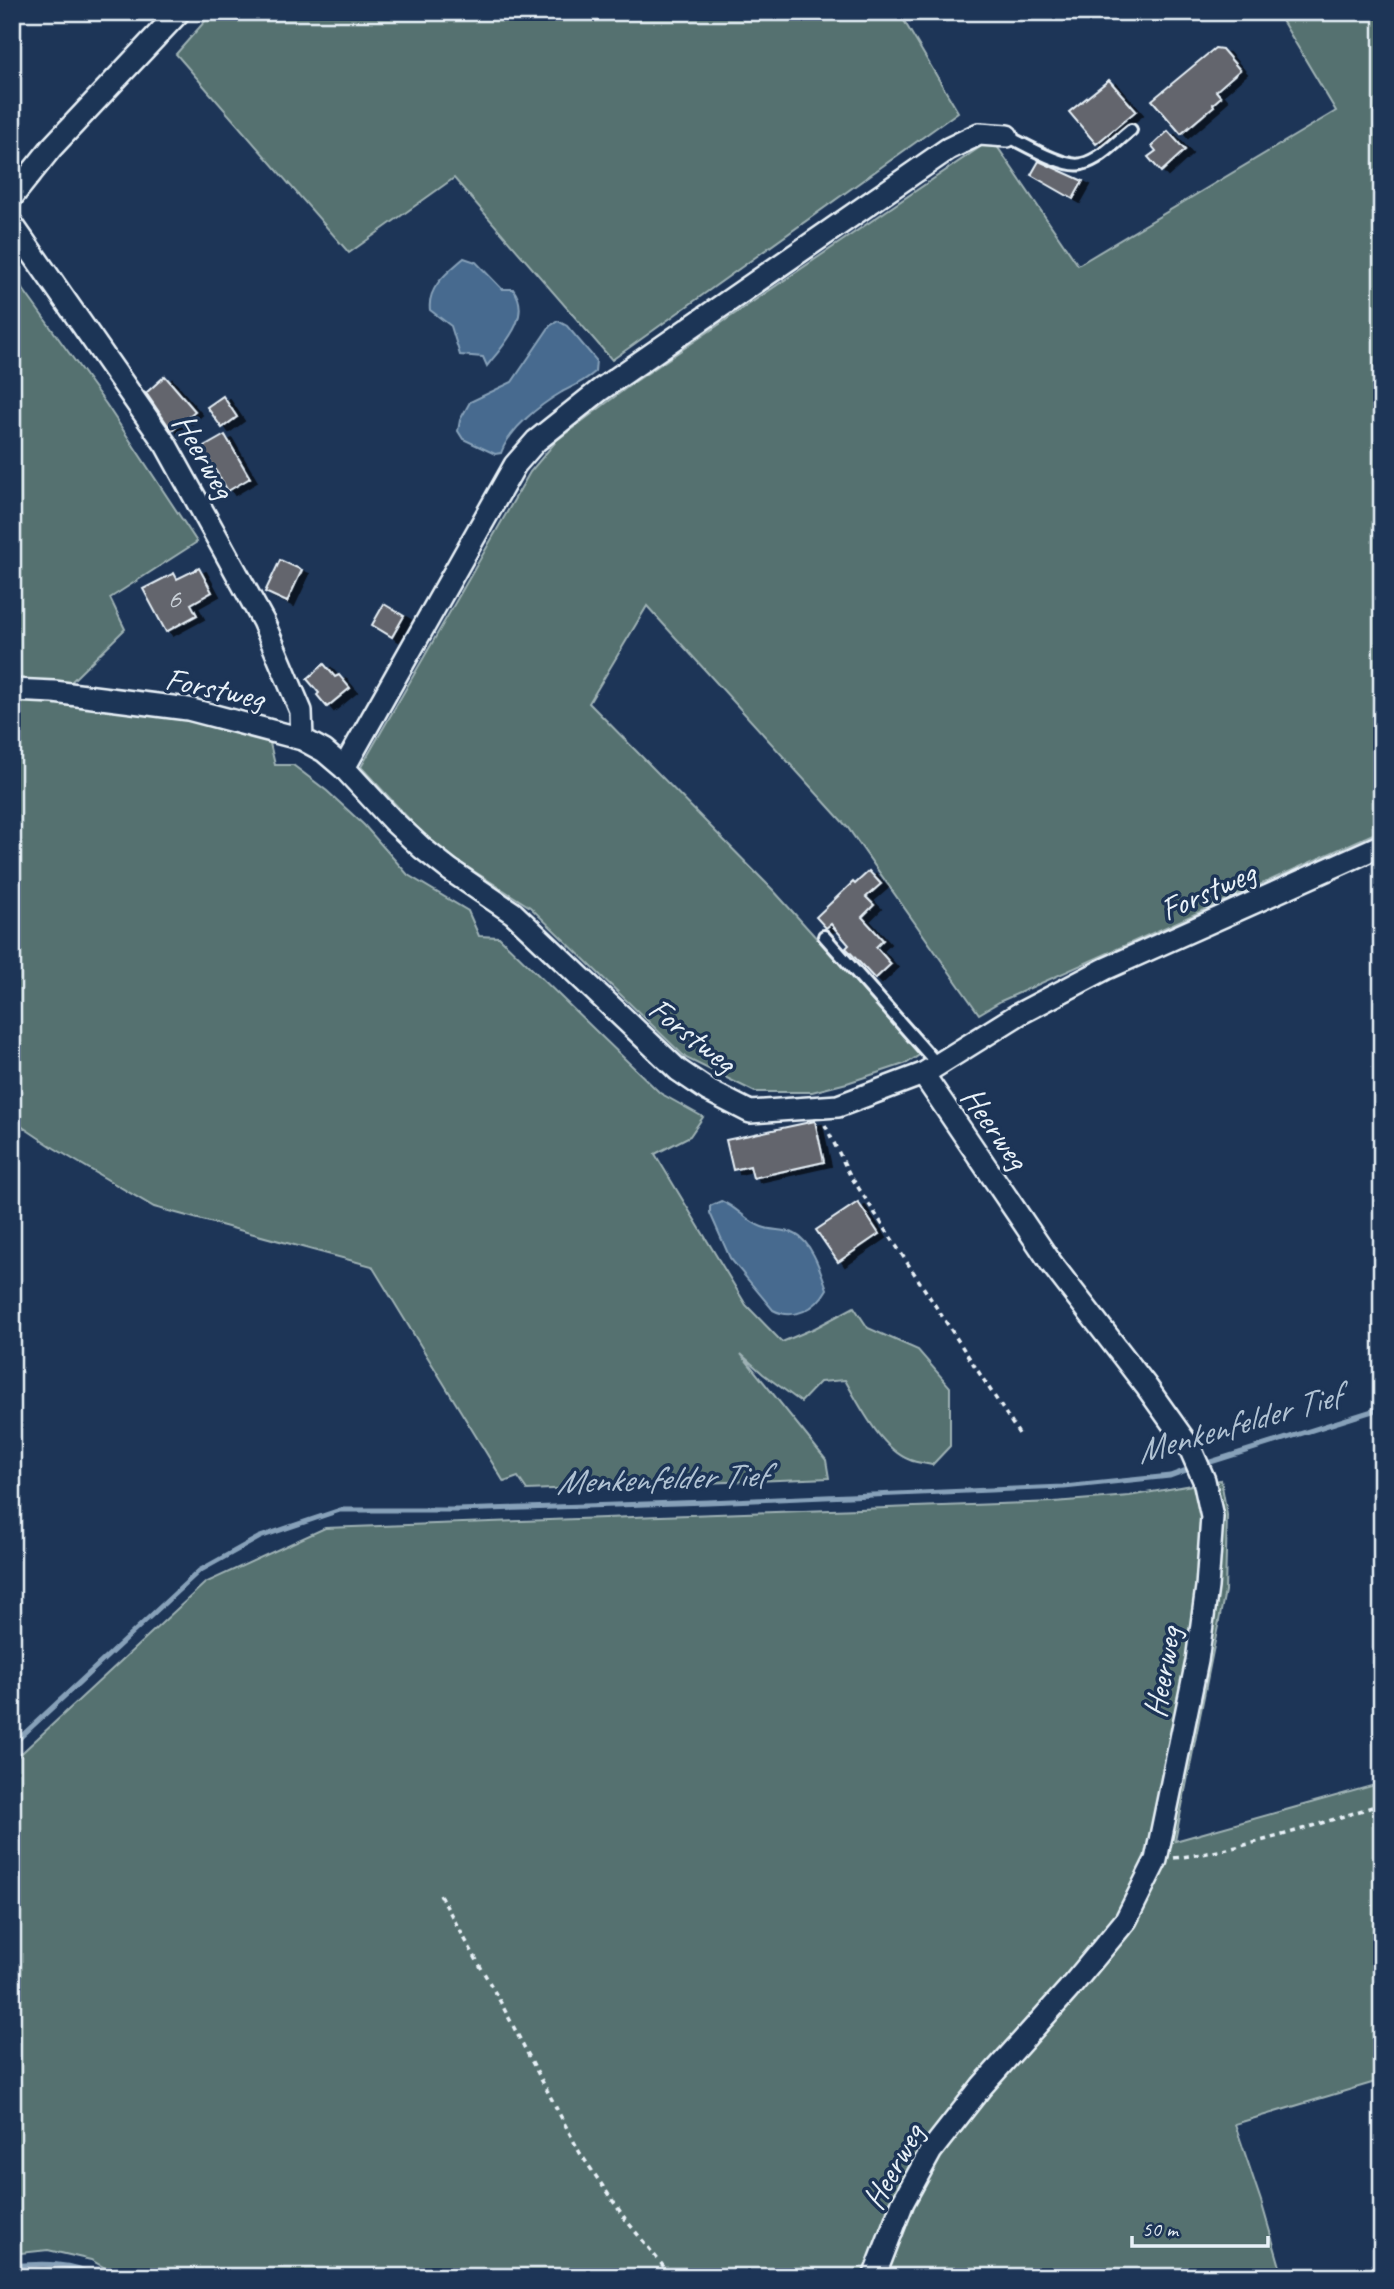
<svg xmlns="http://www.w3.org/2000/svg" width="1394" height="2289" viewBox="0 0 1394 2289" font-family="Caveat,sans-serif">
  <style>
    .green { fill: #54716f; stroke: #9eb1b4; stroke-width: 2 }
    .water { fill: #476b8f; stroke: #87a1b9; stroke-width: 2 }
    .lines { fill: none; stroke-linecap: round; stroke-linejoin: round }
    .stream { stroke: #87a1b9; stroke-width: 5 }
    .building { fill: #63656d; stroke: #e8f1f8; stroke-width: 2; filter: url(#shadow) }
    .service-casing { stroke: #e8f1f8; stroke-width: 16 }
    .minor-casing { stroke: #e8f1f8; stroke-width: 26 }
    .path { stroke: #e8f1f8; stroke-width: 3.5; stroke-dasharray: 5 5; stroke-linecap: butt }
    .service { stroke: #1d3557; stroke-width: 10 }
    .minor { stroke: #1d3557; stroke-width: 21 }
    .labels { text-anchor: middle; stroke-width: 7; stroke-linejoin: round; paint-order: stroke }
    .number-label { font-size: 30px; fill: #c7ced5 }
    .street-label { font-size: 33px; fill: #e8f1f8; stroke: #1d3557 }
    .water-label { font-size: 35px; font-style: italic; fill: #b0c2d3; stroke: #1d3557 }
  </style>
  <defs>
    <filter id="shadow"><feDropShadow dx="7" dy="4" stdDeviation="0" flood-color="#0009"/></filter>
  </defs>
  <rect width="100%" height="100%" fill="#1d3557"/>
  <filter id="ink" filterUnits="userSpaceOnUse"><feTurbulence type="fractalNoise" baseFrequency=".0143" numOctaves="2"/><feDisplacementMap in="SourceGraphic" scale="14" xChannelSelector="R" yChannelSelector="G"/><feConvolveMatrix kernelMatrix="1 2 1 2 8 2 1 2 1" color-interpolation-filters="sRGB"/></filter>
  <g filter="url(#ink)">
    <path class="green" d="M 213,12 L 902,12 L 900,14 L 958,112 L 612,360 L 454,178 L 349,253 L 176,54 Z
      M 1277,12 L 1382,12 L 1382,830 L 1001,1001 L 979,1014 L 848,828 L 647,606 L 589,703 L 773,890 L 921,1054 L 907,1063 L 847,1083 L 812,1092 L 755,1092 L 686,1058 L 530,907 L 433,845 L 361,767 L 530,472 L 557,440 L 633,383 L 992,139 L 1078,265 L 1336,111 Z
      M 12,274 L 106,404 L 197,542 L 110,598 L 125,629 L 68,685 L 12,679 Z
      M 12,700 L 64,701 L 189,716 L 269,739 L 275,765 L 293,765 L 327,791 L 364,825 L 408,875 L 468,911 L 479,936 L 499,937 L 660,1093 L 703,1117 L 690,1136 L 655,1154 L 746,1305 L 782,1342 L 815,1328 L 854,1307 L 868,1328 L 918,1350 L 950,1387 L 950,1446 L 932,1465 C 925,1463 917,1463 910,1460 C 881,1449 860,1406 845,1380 L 820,1382 L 801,1402 L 763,1374 L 741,1354 L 826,1460 L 829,1478 L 527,1490 L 518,1477 L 504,1482 L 372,1266 L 154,1207 L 54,1148 L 12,1120 Z
      M 1221,1480 L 1227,1515 L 1225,1591 L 1175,1841 L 1382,1783 L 1382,2080 L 1235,2124 L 1261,2201 L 1283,2277 L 121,2277 L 91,2260 L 48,2250 L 12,2254 L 12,1762 L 205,1583 L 325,1528 L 1054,1502 L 1129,1496 Z"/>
    <path class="water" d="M 464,258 L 476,262 L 502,289 L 513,289 C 533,316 504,344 487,366 L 483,357 L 460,355 L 451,326 L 430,310 C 427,287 448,272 464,258 Z
      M 558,321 L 567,326 L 596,360 L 595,372 C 585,381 574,386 562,392 C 540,405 510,428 501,453 L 495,454 L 463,439 L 458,431 L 460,420 L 470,402 L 512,382 L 550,326 Z
      M 721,1201 C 737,1207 747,1222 762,1227 C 772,1231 785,1229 795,1234 C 812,1242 821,1272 827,1289 C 816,1309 794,1321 773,1310 L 730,1258 L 710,1213 L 710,1206 Z"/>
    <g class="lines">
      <path class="stream" d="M 1201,1465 L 1382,1408
        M 12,1745 L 199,1571 L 260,1537 L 340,1510 L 457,1510 L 708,1502 L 1064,1487 L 1170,1476 L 1192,1468
        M 12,2266 C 42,2263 71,2262 98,2277"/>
    </g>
    <path class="building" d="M 1215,48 L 1222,49 L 1240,70 L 1216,91 L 1221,97 L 1213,104 L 1214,106 L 1181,134 L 1152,100 Z
      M 1109,80 L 1136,111 L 1096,144 L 1069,112 Z
      M 1168,131 L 1185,150 L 1161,172 L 1148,157 L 1156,151 L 1152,146 Z
      M 1039,161 L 1083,181 L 1073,199 L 1031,175 Z
      M 165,376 L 195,411 L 172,431 L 146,393 Z
      M 223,396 L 237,417 L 222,428 L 207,407 Z
      M 225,435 L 250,478 L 228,491 L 202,448 Z
      M 280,560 L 302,570 L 287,602 L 265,592 Z
      M 199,568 L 212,592 L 191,604 L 197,615 L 166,632 L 143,589 L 174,573 L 177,579 Z
      M 384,604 L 404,616 L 392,637 L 372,625 Z
      M 324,664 L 335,677 L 339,675 L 350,688 L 327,707 L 317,695 L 319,693 L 307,679 Z
      M 869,871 L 881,884 L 866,897 L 874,905 L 862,917 L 883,940 L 876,947 L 891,964 L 875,979 L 846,948 L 849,945 L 831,924 L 826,928 L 816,917 L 853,882 L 855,884 Z
      M 815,1121 L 824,1162 L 753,1178 L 750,1166 L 733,1170 L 726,1140 Z
      M 858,1202 L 879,1234 L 838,1262 L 816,1230 Z"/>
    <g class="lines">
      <defs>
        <path id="service" d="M 1007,136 C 1024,144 1065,169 1082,164 C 1100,160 1117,141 1131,130
          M 824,936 L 938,1065"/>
        <path id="minor" d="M 12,197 L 52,147 L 179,12
          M 12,224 L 166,445 L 263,621 L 301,711 L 302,739
          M 12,690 L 54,692 L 188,709 L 302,739 L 324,751 L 344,768 L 393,821 L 422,848 L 450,870 L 513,913 L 678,1070 L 709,1091 L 750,1112 L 838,1106 L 923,1074 L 1019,1014 L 1105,969 L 1382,845
          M 344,768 L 515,465 L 536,441 L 600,390 L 948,149 L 979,134 L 1007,136
          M 874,2277 L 903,2202 L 931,2151 L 982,2086 L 1068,1990 L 1126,1920 L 1156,1860 L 1197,1661 L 1207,1587 L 1212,1517 L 1204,1480 L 1190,1448 L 1146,1386 L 1051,1263 L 923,1074"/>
      </defs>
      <use href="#service" class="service-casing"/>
      <use href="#minor" class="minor-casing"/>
      <path class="path" d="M 825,1125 L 850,1175 L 1021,1437
        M 1174,1858 C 1245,1850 1314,1825 1382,1804
        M 440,1895 L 501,2003 L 580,2153 L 626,2220 L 672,2277"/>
      <use href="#service" class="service"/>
      <use href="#minor" class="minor"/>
    </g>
  </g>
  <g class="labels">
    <g class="number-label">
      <text x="174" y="608">6</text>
    </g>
    <g class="street-label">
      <text transform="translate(205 455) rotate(60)" y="12">Heerweg</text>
      <text transform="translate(215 687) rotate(12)" y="12">Forstweg</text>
      <text transform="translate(1207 890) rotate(-24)" y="12">Forstweg</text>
      <text transform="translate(693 1034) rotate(38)" y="12">Forstweg</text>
      <text transform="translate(996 1127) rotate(55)" y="12">Heerweg</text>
      <text transform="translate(1161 1672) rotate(-80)" y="12">Heerweg</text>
      <text transform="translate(892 2166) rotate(-61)" y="12">Heerweg</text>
    </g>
    <g class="water-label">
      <text transform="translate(1238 1423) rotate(-16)" y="12">Menkenfelder Tief</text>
      <text transform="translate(661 1478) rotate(-2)" y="12">Menkenfelder Tief</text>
    </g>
  </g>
  <rect width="1394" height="2289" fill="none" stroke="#1d3557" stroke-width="42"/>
  <rect x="21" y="21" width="1352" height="2247" fill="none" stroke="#e8f1f8" stroke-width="2.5" filter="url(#ink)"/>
  <path d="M1132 2236v10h136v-10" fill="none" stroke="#e8f1f8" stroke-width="3.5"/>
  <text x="1142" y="2236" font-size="21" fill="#e8f1f8" stroke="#1d3557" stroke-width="5" paint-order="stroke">50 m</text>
</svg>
